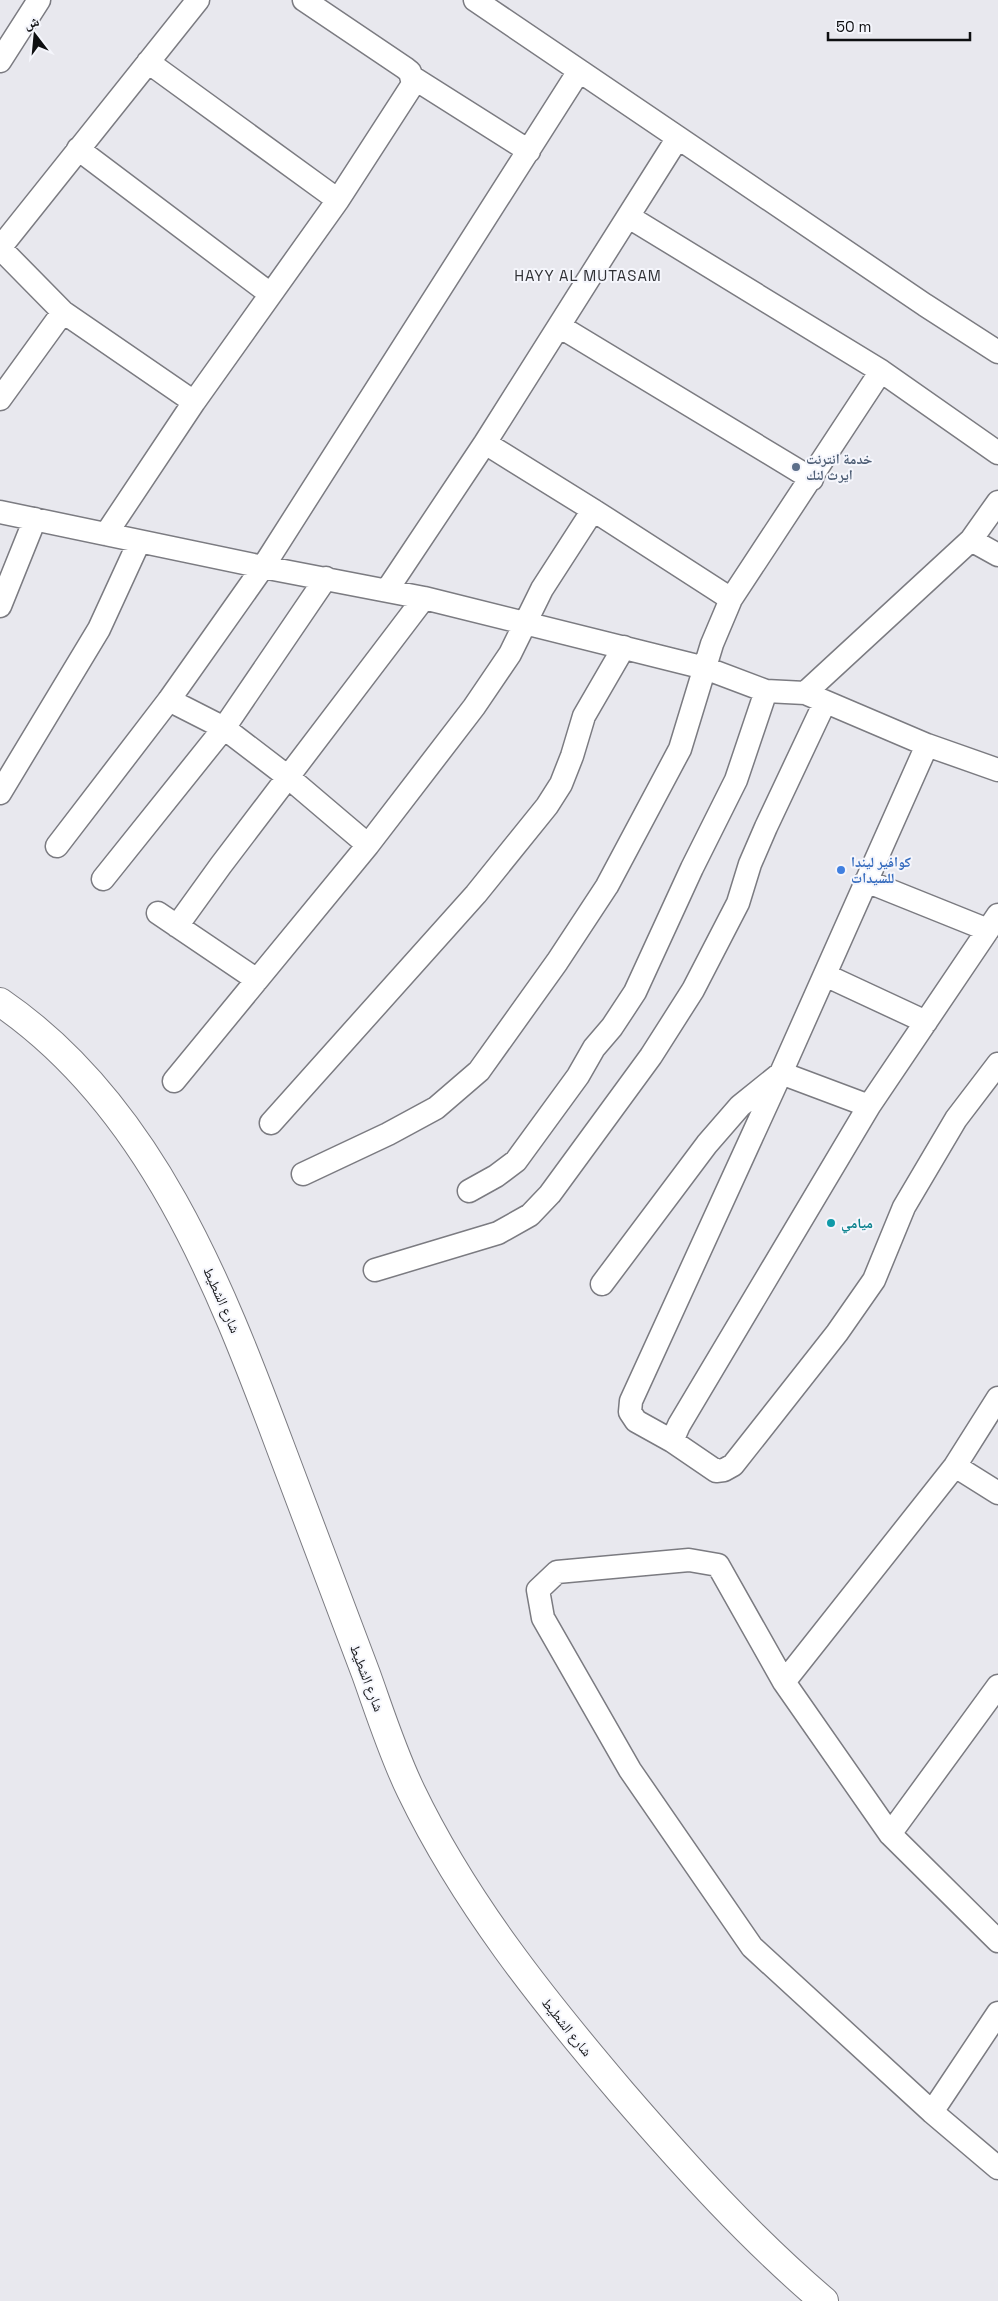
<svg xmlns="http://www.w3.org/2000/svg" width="998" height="2301" viewBox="0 0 998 2301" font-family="'Space Grotesk','Noto Naskh Arabic',sans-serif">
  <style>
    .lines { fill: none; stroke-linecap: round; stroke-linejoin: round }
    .minor-casing { stroke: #7b7b81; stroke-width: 25 }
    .secondary-casing { stroke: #7b7b81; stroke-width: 30 }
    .minor { stroke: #fff; stroke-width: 22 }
    .secondary { stroke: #fff; stroke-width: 28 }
    .service-dot { fill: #5c6f8a; stroke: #f5f6fc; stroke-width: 2 }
    .shop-dot { fill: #3f7fe0; stroke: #f5f6fc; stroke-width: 2 }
    .culture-dot { fill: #0f9aa8; stroke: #f5f6fc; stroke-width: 2 }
    .labels { text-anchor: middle; stroke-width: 4; stroke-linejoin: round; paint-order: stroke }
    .service-label { font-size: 14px; font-weight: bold; fill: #4e5e75; stroke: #f5f6fc; text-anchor: start }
    .shop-label { font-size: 14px; font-weight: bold; fill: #366cbe; stroke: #f5f6fc; text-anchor: start }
    .culture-label { font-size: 14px; font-weight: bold; fill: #0d838f; stroke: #f5f6fc; text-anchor: start }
    .street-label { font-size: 14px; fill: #0e0f11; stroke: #f5f6fc }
    .neighbourhood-label { font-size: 15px; letter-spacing: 1px; fill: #313236; stroke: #f5f6fc }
  </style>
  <rect width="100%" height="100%" fill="#e8e8ee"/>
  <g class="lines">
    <defs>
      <path id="minor" d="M 475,0 L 925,305 L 998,352
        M 0,61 L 39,0
        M 148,62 L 338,200
        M 412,77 L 529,151
        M 78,149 L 269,293
        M 629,217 L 881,371 L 998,453
        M 0,248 L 198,0
        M 0,248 L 63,312 L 194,402
        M 559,326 L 812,479
        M 0,399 L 63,312
        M 485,443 L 593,510 L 731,599
        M 0,512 L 263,567 L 424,598 L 705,668 L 766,691 L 805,693 L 927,745 L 998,770
        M 106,534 L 194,402 L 338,200 L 413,84 L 410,72 L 405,68 L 304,0
        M 971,540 L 998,555
        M 387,590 L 485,443 L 677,139
        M 0,606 L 35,519
        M 805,693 L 971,540 L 998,502
        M 169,700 L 224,728 L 288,777 L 368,845
        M 927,745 L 781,1073 L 631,1401 L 630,1412 L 636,1421 L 672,1441 L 716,1471 L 724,1470 L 733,1465 L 837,1333 L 874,1280 L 904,1207 L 956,1119 L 998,1064
        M 0,793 L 99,629 L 139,542
        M 57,846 L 169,700 L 263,567 L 579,71
        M 103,879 L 224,728 L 326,578
        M 866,881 L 988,930
        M 158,913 L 257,980
        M 177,926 L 221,865 L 424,598
        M 825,975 L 926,1022
        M 174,1081 L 368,845 L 474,707 L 510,654 L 542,589 L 593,510
        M 271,1123 L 476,894 L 547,806 L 561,784 L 572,756 L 584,716 L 624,647
        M 303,1174 L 388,1134 L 436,1108 L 479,1071 L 557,962 L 607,886 L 680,749 L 712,644 L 731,599 L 881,371
        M 469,1191 L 496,1176 L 516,1161 L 578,1076 L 594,1048 L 612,1027 L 635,992 L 692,868 L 736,780 L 766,691
        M 375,1270 L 498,1233 L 530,1215 L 550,1194 L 651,1056 L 693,990 L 738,903 L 750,864 L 766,827 L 825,702
        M 602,1284 L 707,1144 L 740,1106 L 781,1073 L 869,1106
        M 672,1441 L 679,1425 L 869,1106 L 998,915
        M 955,1466 L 998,1493
        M 784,1682 L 955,1466 L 998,1398
        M 890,1834 L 998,1686
        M 998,1941 L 890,1834 L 784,1682 L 718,1565 L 689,1560 L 557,1572 L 538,1590 L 543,1618 L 630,1770 L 752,1947 L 932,2112 L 998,2168
        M 932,2112 L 998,2013"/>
      <path id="secondary" d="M 0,1002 C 150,1105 219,1283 280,1446 C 308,1522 337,1598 366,1674 C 380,1713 393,1754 411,1791 C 465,1903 542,1999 622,2093 C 686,2167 750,2238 824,2301"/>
    </defs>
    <use href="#minor" class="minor-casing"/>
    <use href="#secondary" class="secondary-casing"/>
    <use href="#minor" class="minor"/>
    <use href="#secondary" class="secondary"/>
  </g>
  <circle class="service-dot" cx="796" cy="467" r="5"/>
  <circle class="shop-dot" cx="841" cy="870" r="5"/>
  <circle class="culture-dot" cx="831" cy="1223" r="5"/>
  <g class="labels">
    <g class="service-label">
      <text x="806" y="464">خدمة انترنت<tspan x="806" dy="16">ايرث لنك</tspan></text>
    </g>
    <g class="shop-label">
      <text x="851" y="867">كوافير ليندا<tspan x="851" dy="16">للسيدات</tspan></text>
    </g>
    <g class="culture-label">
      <text x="841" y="1228">ميامي</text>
    </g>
    <g class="street-label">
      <text transform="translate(222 1300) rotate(66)" y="5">شارع الشطيط</text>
      <text transform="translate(367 1678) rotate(69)" y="5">شارع الشطيط</text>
      <text transform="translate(567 2027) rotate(51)" y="5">شارع الشطيط</text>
    </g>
    <g class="neighbourhood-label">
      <text x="588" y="281">HAYY AL MUTASAM</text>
    </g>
  </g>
  <g transform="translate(35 35) rotate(344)" stroke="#f5f6fc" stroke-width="4" paint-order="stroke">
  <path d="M0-4L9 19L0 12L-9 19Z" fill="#0e0f11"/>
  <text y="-8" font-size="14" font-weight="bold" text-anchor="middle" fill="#0e0f11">ش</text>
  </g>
  <path d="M828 32v8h142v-8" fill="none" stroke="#0e0f11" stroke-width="2.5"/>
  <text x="836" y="32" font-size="15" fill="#0e0f11" stroke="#f5f6fc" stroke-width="4" paint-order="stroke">50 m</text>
</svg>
